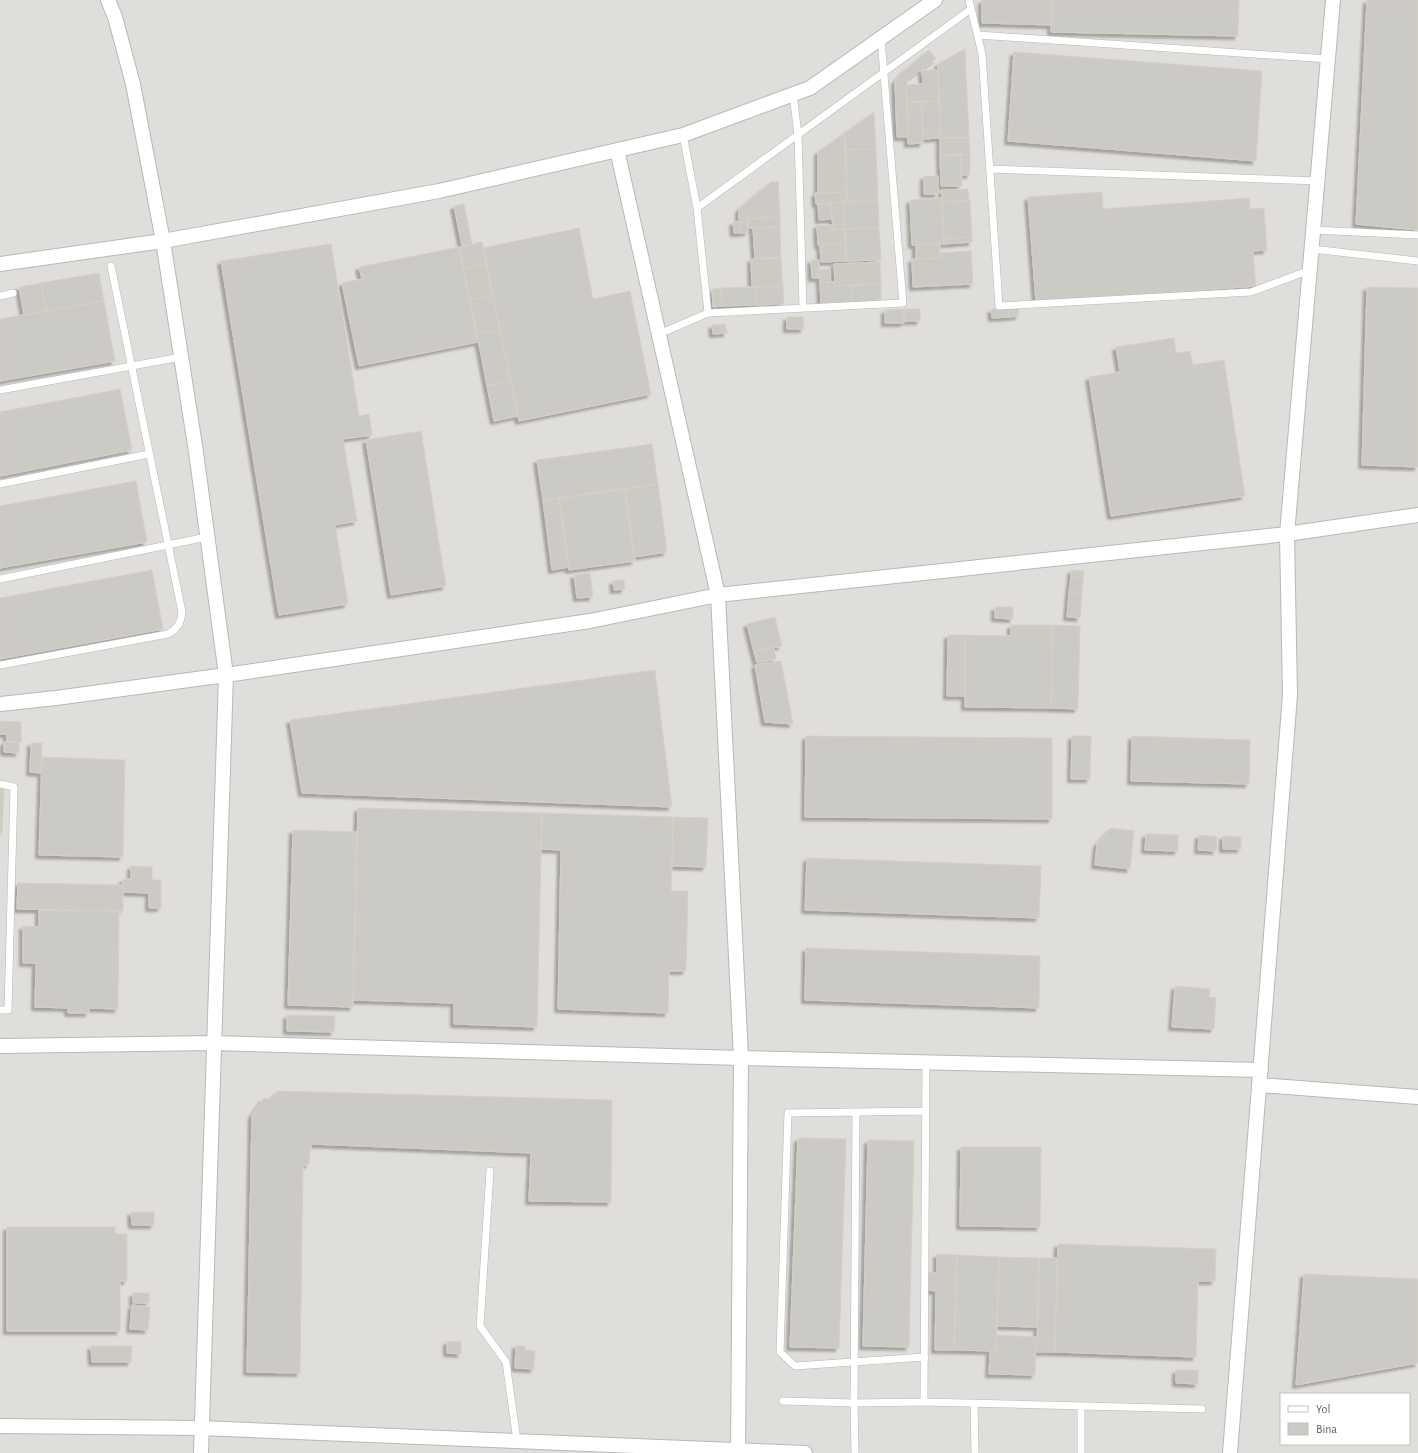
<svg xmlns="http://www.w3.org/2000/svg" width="1418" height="1453" viewBox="0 0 1418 1453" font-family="'Alegreya Sans',sans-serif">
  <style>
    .industrial { fill: #e0deda; fill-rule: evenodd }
    .building { fill: #cccac5; stroke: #d6d0c6; filter: url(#shadow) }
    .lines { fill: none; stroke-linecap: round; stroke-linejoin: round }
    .service-casing { stroke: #b5b8bc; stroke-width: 8 }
    .minor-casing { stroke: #b5b8bc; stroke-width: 16 }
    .service { stroke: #fff; stroke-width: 7 }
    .minor { stroke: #fff; stroke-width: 14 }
  </style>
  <defs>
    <filter id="shadow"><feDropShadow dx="-3.5" dy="3.5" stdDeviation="1" flood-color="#0004"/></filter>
  </defs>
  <rect width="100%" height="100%" fill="#f1efe8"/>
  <path class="industrial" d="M 0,0 L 1418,0 L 1418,1453 L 0,1453 ZM 1281,1394 L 1409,1394 L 1409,1444 L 1281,1444 Z"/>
  <path class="building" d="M 982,0 L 1052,0 L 1052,25 L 982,23 Z
    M 1052,0 L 1239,0 L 1238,36 L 1051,32 Z
    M 1367,0 L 1418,0 L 1418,230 L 1356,224 Z
    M 965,49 L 969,138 L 940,138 L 938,64 Z
    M 929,50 L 936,59 L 909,78 L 906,85 L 908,137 L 897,137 L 895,81 L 904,71 Z
    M 1014,52 L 1262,71 L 1256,161 L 1008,141 Z
    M 922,70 L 938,70 L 939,101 L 907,102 L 906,85 L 923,84 Z
    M 939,101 L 940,138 L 923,139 L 922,102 Z
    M 907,102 L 922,102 L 923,143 L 908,144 Z
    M 874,112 L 876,149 L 845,150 L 845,133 Z
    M 845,133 L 847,192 L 818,193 L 818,152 Z
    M 940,138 L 969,138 L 970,154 L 940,155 Z
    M 876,149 L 878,201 L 847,202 L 845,150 Z
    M 970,154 L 970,175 L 961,175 L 961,155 Z
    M 940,155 L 961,155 L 962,186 L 941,186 Z
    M 924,176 L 938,176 L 938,194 L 924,194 Z
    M 778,181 L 780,217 L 739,219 L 739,209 L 771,182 Z
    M 968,189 L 969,201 L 942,202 L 942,190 Z
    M 847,192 L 847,202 L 816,204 L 815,193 Z
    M 1102,192 L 1103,209 L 1249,198 L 1250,209 L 1264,208 L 1267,250 L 1253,251 L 1256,286 L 1036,302 L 1028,197 Z
    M 942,198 L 944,244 L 912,245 L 910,200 Z
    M 970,200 L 972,237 L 944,239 L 942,202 Z
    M 878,201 L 879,228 L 845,229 L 844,202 Z
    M 844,202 L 845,229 L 833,230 L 831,203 Z
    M 831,203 L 832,219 L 819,220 L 818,204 Z
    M 464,204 L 472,244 L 462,246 L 454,206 Z
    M 780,217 L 780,227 L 748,228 L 747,219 Z
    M 740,221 L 741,233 L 734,233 L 733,222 Z
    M 740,221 L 747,221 L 748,232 L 741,233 Z
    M 817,225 L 832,225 L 833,230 L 845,229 L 846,244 L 818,245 Z
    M 780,227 L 781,258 L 755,258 L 753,228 Z
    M 579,228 L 593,299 L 630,291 L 651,394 L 519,421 L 483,248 Z
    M 879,228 L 881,260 L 846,261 L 845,229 Z
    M 972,237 L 972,242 L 944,244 L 944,239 Z
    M 482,242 L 487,264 L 463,269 L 459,247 Z
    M 331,244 L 359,416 L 369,414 L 372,435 L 343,439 L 357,521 L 335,525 L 348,604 L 279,615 L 221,261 Z
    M 846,244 L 846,261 L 821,262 L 820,245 Z
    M 940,244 L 940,258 L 916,259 L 916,245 Z
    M 459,247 L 478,342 L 359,366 L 342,283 L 362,279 L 359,267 Z
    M 971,251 L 973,284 L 913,287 L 912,259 L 940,258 L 940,253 Z
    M 781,258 L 783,286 L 752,287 L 751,259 Z
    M 811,260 L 819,260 L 819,278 L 812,278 Z
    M 880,262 L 881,284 L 835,286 L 834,264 Z
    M 487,264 L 493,296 L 470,300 L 463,269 Z
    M 830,269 L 830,282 L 820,283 L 819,270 Z
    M 99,273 L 104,301 L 46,311 L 41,283 Z
    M 835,282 L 835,286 L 851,285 L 852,302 L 821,303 L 820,283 Z
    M 41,283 L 46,311 L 24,315 L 19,287 Z
    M 881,284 L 881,301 L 852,302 L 851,285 Z
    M 783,286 L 784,304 L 757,305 L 756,287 Z
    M 756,287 L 757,305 L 722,306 L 721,288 Z
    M 1367,287 L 1418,288 L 1418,467 L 1362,465 Z
    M 721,288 L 722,306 L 713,307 L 712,289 Z
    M 493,296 L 500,330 L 477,334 L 470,300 Z
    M 104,301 L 115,361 L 0,381 L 0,319 Z
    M 1018,307 L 1019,316 L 1009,317 L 1008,308 Z
    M 1008,308 L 1009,317 L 992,318 L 991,309 Z
    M 904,309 L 920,309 L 920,321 L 904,321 Z
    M 904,309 L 904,323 L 885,323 L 885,310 Z
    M 787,317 L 803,317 L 804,329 L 787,329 Z
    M 725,324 L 727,333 L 713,334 L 712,325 Z
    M 500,330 L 511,381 L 487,386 L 477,334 Z
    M 1174,338 L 1176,353 L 1190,351 L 1193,365 L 1224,360 L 1245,496 L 1111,516 L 1089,377 L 1120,372 L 1116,347 Z
    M 511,381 L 518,416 L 494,421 L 487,386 Z
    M 120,389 L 132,450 L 0,476 L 0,412 Z
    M 421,431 L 446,586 L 391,595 L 366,440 Z
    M 652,444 L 658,484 L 543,500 L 537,460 Z
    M 136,481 L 147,542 L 0,568 L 0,506 Z
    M 658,484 L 667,552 L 634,557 L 625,489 Z
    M 625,489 L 635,561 L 569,570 L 559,498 Z
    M 559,498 L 569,567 L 552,570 L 543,500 Z
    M 152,570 L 163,629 L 0,659 L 0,598 Z
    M 1071,570 L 1084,571 L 1083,578 L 1071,577 Z
    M 590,573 L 593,597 L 577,598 L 574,575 Z
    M 1071,577 L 1083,578 L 1082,594 L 1069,593 Z
    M 624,580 L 625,589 L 614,590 L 613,581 Z
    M 1069,593 L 1082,594 L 1080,618 L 1067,617 Z
    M 995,607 L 1013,607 L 1013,619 L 995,618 Z
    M 775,617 L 782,646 L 754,652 L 747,624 Z
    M 1011,625 L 1052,625 L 1051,708 L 965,707 L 965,635 L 1011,636 Z
    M 1052,625 L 1080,626 L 1078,709 L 1051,708 Z
    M 948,635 L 965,635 L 965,696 L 947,696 Z
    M 774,647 L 776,659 L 757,663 L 754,652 Z
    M 781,661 L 793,724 L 765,722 L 755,665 Z
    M 655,670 L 672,807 L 302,793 L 290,720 Z
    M 0,721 L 21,722 L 21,742 L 7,742 L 7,734 L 0,734 Z
    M 806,736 L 1052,738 L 1052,819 L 805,817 Z
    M 1072,736 L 1091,736 L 1090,779 L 1071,779 Z
    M 1132,736 L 1250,740 L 1249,784 L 1131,781 Z
    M 4,742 L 19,742 L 19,753 L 4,752 Z
    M 31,743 L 42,743 L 41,773 L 30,772 Z
    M 42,757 L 125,760 L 123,857 L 39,855 Z
    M 0,787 L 4,787 L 2,833 L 0,833 Z
    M 358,808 L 542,813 L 537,1027 L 454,1024 L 454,1003 L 353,1000 Z
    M 542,813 L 673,817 L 671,891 L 688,891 L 686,971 L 669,971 L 668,1013 L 558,1009 L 561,850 L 541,849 Z
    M 673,817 L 708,818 L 706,867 L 672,866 Z
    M 1111,828 L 1134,831 L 1130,869 L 1095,865 L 1097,844 Z
    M 293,830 L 357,832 L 353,1007 L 288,1005 Z
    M 1146,834 L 1178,835 L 1178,851 L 1145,850 Z
    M 1199,835 L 1217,837 L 1216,851 L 1198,850 Z
    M 1223,836 L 1241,837 L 1241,849 L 1223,849 Z
    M 807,858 L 1041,866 L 1039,918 L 805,910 Z
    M 131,866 L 152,867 L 152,880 L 161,880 L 161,908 L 149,908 L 149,893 L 123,892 L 123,879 L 131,879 Z
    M 18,883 L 123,885 L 123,911 L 17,909 Z
    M 39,910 L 119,911 L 118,1009 L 89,1008 L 89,1013 L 68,1013 L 68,1008 L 35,1007 L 36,963 L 23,963 L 23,926 L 39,927 Z
    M 806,948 L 1040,956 L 1039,1008 L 805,1000 Z
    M 1175,986 L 1210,989 L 1209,997 L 1216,998 L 1214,1029 L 1172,1027 Z
    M 287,1015 L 335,1016 L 334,1032 L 287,1031 Z
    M 278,1091 L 612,1100 L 611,1202 L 529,1201 L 531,1153 L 311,1144 L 309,1164 L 303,1166 L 300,1373 L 247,1372 L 252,1115 L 263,1099 L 271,1098 Z
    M 798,1138 L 846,1139 L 839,1348 L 790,1347 Z
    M 868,1140 L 914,1141 L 909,1347 L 863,1346 Z
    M 961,1147 L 1041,1147 L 1040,1227 L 960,1226 Z
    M 131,1212 L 154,1212 L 154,1225 L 132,1225 Z
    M 7,1227 L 115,1227 L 115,1234 L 127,1234 L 127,1281 L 120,1281 L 120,1331 L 7,1331 Z
    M 1058,1244 L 1216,1249 L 1215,1281 L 1198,1281 L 1196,1357 L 1055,1352 Z
    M 937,1254 L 957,1255 L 954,1350 L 935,1350 L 936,1291 L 927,1290 L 928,1272 L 937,1273 Z
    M 957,1255 L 999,1257 L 996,1351 L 954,1350 Z
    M 999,1257 L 1039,1258 L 1037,1327 L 997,1326 Z
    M 1039,1258 L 1057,1258 L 1055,1352 L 1037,1352 Z
    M 1304,1274 L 1418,1279 L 1418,1363 L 1296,1385 Z
    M 133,1293 L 149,1293 L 149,1303 L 133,1303 Z
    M 132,1305 L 150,1307 L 148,1330 L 130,1329 Z
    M 997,1335 L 1036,1337 L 1035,1375 L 989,1374 L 990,1351 L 996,1351 Z
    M 447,1341 L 461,1342 L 461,1354 L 447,1353 Z
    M 516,1345 L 525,1346 L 525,1350 L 535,1351 L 534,1369 L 515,1368 Z
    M 91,1346 L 132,1346 L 131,1362 L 92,1362 Z
    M 1176,1370 L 1198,1370 L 1198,1384 L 1176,1383 Z"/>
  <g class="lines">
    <defs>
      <path id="service" d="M 969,0 L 982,54 L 999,306 L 1251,292 L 1310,270
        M 978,35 L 1328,59
        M 793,94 L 798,135 L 803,308
        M 683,135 L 697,208
        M 990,169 L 1318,181
        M 1313,230 L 1418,235
        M 1312,249 L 1418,261
        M 0,296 L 13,293
        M 708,313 L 903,303 L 881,39
        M 659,334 L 708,313 L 697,208 L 971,9
        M 0,390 L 181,357
        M 0,484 L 149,454
        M 0,579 L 207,537
        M 0,665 L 168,634 C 177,629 181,623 182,612 L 111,266
        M 0,784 L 14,787 L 8,1010 L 0,1010
        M 490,1171 L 480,1326 L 506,1362 L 517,1441
        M 925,1357 L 795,1366 L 780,1352 L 788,1113 L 925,1111
        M 783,1401 L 854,1403 L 924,1402 L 1202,1409
        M 924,1402 L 926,1062
        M 974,1403 L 975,1453
        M 1081,1406 L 1081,1453
        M 855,1453 L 854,1403 L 856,1112"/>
      <path id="minor" d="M 108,0 L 115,17 L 133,84 L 163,241 L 196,452 L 226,675 L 201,1453
        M 617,150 L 718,595 L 741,1058 L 738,1453
        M 0,264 L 163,241 L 439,191 L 683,135 L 810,88 L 935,0
        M 0,704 L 56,698 L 226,675 L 590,621 L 718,595 L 1287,534 L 1418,515
        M 0,1046 L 213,1043 L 741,1058 L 1261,1070
        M 1259,1085 L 1418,1097
        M 0,1426 L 201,1428 L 805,1453
        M 1230,1453 L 1290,695 L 1287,534 L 1333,0"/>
    </defs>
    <use href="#service" class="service-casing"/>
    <use href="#minor" class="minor-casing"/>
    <use href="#service" class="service"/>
    <use href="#minor" class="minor"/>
  </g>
  <rect x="1280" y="1393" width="130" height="52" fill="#ffffff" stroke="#bfc1c3"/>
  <rect x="1288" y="1406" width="20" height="6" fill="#ffffff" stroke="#bfc1c3"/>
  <text x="1316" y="1413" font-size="12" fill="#5f6368">Yol</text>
  <rect x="1288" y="1423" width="20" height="12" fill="#cccac5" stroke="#bfc1c3"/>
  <text x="1316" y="1433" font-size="12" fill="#5f6368">Bina</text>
</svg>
